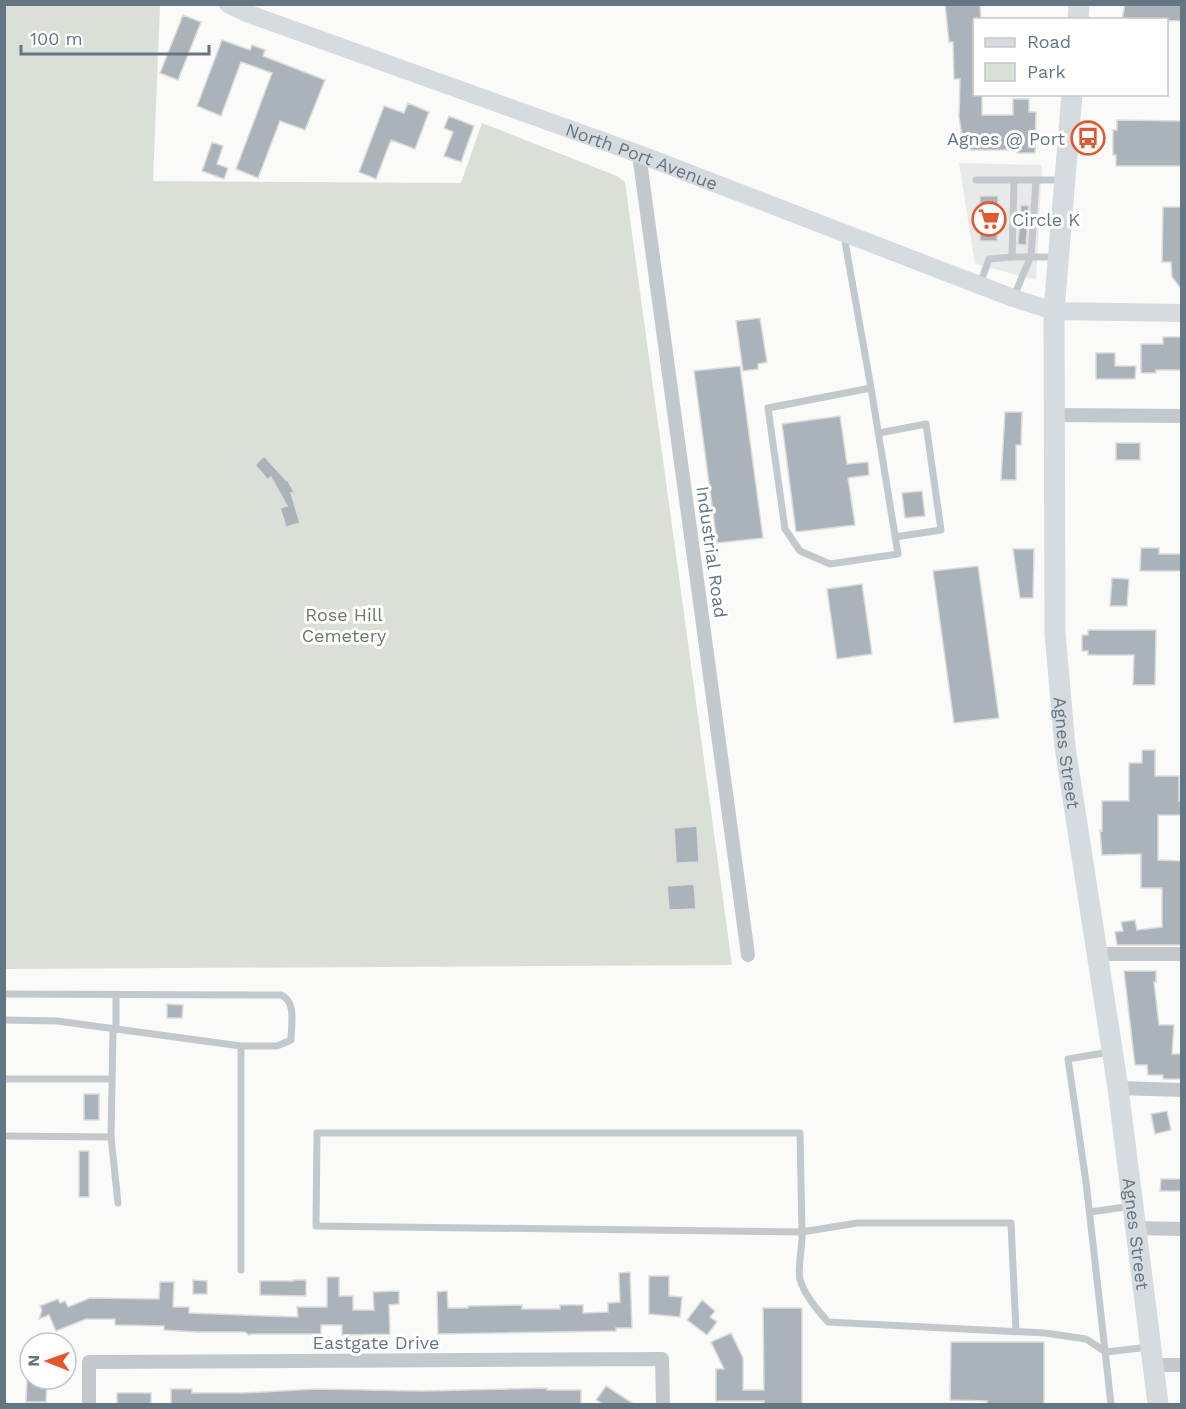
<svg xmlns="http://www.w3.org/2000/svg" width="1186" height="1409" font-family="'Work Sans',sans-serif">
  <rect width="100%" height="100%" fill="#fafaf8"/>
  <path fill="#e8e9e9" d="M959,163L1042,165L1036,280L975,264Z"/>
  <path fill="#dadfd7" d="M4,5H160L153,181L461,183L482,123L617,176L625,182L732,965L5,969Z"/>
  <path fill="#aab3b9" stroke="#dcdcda" stroke-width="1.5" d="M945,4H980L981,20H975V94H982V115H1013V99H1029V112H1036L1035,153H1017V150H964L959,117L960,79H954L953,42H949Z
    M1125,4H1182V21L1122,20Z
    M183,15L201,22L178,80L160,73Z
    M222,40L250,50L252,45L265,50L263,56L325,80L305,130L280,121L258,178L236,169L272,73L241,62L221,116L197,106Z
    M408,103L429,112L415,149L391,140L376,179L359,172L384,106L404,113Z
    M449,116L474,126L461,162L444,156L453,132L444,128Z
    M1117,120L1182,121V166H1116V155H1113V130H1117Z
    M212,142L223,146L217,164L228,168L224,179L202,171Z
    M980,196H998L997,241H980Z
    M1021,205L1029,206L1026,245L1018,244Z
    M1163,207H1182V290L1172,277L1171,262H1162Z
    M760,318L767,362L758,364V369L743,371L736,321Z
    M1163,337H1182V370H1156V373H1141V344H1163Z
    M1096,353H1115V366H1136L1135,379H1096Z
    M740,366L763,538L717,543L694,371Z
    M1005,412H1022L1021,445H1016V480H1001Z
    M840,416L847,464L868,462L869,475L848,478L855,525L796,532L782,424Z
    M1116,443H1140V460H1116Z
    M264,456L286,480L287,479L294,492L291,493L300,523L286,527L280,508L287,506L271,477L268,480L255,465Z
    M922,491L925,516L905,518L902,493Z
    M1141,548H1159V554H1182V571H1140Z
    M1013,549H1034L1033,598H1020Z
    M978,566L999,718L954,723L933,571Z
    M1112,578L1129,579L1127,606H1110Z
    M862,584L872,654L837,659L827,589Z
    M1088,630H1156L1155,685H1133L1134,655H1088V651H1082V635H1088Z
    M1142,750H1155V776H1179V801H1182V815H1158V860L1182,861V945H1117L1115,932L1123,931L1121,922L1135,920L1137,930L1162,927V888H1141V854L1102,855L1100,830L1102,831V801H1129V763H1142Z
    M697,826L699,862L676,863L674,828Z
    M694,884L696,909L669,910L667,886Z
    M1124,971H1156V982H1154L1159,1025H1174L1172,1054H1182V1079H1163V1075H1148L1147,1065H1135Z
    M167,1004L183,1005L182,1018H167Z
    M84,1094H99V1120H84Z
    M1167,1111L1171,1130L1155,1134L1151,1114Z
    M79,1151H89V1197H79Z
    M1161,1179H1182V1191H1160Z
    M630,1272L632,1328H616V1331L438,1334L437,1292L447,1291L448,1308H468V1306L522,1305V1309H560V1305H583V1313L608,1312V1303L620,1302L619,1273Z
    M649,1276H669V1296L682,1297L680,1317L649,1314Z
    M327,1277H339V1296H353V1310H374L373,1292L399,1291V1304L389,1305L390,1334L342,1335V1325H321V1334H251L249,1335L245,1332H197L164,1330V1326L115,1325V1319H86L56,1331L49,1315L39,1319L42,1310L40,1306L58,1299L60,1303L65,1301L68,1307L90,1298L159,1299L160,1282H174L173,1307H189V1313L298,1317L297,1307H327Z
    M193,1280L207,1281V1294H193Z
    M293,1280H306V1296L260,1295V1281H293Z
    M702,1300L715,1311L710,1317L717,1322L707,1335L687,1320Z
    M763,1308H802V1404H764V1401H716V1369H724L711,1342L731,1333L743,1358V1390H764Z
    M951,1342H1044V1404H987V1401L950,1400Z
    M27,1379H47L46,1402H26Z
    M606,1386L634,1404H603L596,1400Z
    M547,1388V1390H581V1404H171V1389H192V1393H244L316,1389L422,1391Z
    M117,1393H151V1404H117Z"/>
  <g fill="none" stroke-linecap="round" stroke-linejoin="round">
    <path stroke="#c3c8cc" stroke-width="7" d="M976,180H1014
      M1033,218L1058,219
      M844,236L871,388L768,408L785,529L800,551L830,564L898,554L871,388
      M1057,257H1012L1014,180H1062
      M980,284L989,259L1012,257
      M1014,296L1031,256L1036,180
      M879,433L926,424L941,530L895,537
      M4,994L281,995C297,1002 291,1025 291,1040L277,1046H241L57,1021L4,1020
      M113,1030L111,1137L118,1203
      M116,1030V995
      M1110,1052L1068,1059L1086,1182L1111,1404
      M4,1079H112
      M4,1136L111,1137
      M1090,1212L1132,1206
      M241,1270V1046
      M1016,1331L1011,1223H857L802,1232L316,1226L317,1133H800L802,1232C803,1244 797,1270 800,1279C804,1295 818,1310 828,1322L1045,1333L1086,1339L1106,1352L1149,1347"/>
    <path stroke="#c3c8cc" stroke-width="14" d="M639,154L748,955
      M1053,415L1182,416
      M1096,954H1182
      M1118,1088L1182,1090
      M1135,1228L1182,1229
      M1153,1365H1182
      M89,1404V1362L662,1359L663,1404"/>
    <path stroke="#d6dbdf" stroke-width="18" id="s1" d="M228,4L249,14L639,154L1013,298L1054,311L1182,313"/>
    <g stroke="#d6dbdf" stroke-width="21">
      <path d="M1078,20L1079,4"/>
      <path id="s2" d="M1072,94L1054,311L1055,633L1065,747L1118,1088L1158,1404"/>
    </g>
  </g>
  <defs>
    <g id="bus-ring" transform="scale(1.725)"><circle r="9.5" fill="#fff" stroke="#e4572e" stroke-width="1.5"/><path d="M-5-6H5V4H4V6H2V4H-2V6H-4V4H-5ZM-3.5-4V0h7V-4ZM-3.5 1.2v1.5H-2V1.2ZM2 1.2v1.5H3.5V1.2Z" fill="#e4572e"/></g>
    <g id="supermarket-ring" transform="scale(1.725)"><circle r="9.5" fill="#fff" stroke="#e4572e" stroke-width="1.5"/><path d="M-6-5.5h2.5l.6 2H6L4.5 2H-2.5L-4.4-4H-6ZM-1.5 3.2a1.3 1.3 0 1 0 .1 0ZM3 3.2a1.3 1.3 0 1 0 .1 0Z" fill="#e4572e"/></g>
  </defs>
  <g fill-rule="evenodd">
    <use href="#bus-ring" x="1088" y="138"/>
    <use href="#supermarket-ring" x="989" y="219"/>
  </g>
  <g text-anchor="middle" dominant-baseline="central" stroke-width="6" stroke-linejoin="round" paint-order="stroke">
    <g font-size="18" fill="#657683" stroke="#fff" text-anchor="end">
      <text x="1065" y="138">Agnes @ Port</text>
      <text x="1012" y="219" text-anchor="start">Circle K</text>
    </g>
    <g font-size="18" fill="#657683" stroke="#fff">
      <text stroke="none"><textPath href="#s1" startOffset="441">North Port Avenue</textPath></text>
      <text transform="translate(712 552) rotate(82)">Industrial Road</text>
      <text stroke="none"><textPath href="#s2" startOffset="660">Agnes Street</textPath></text>
      <text stroke="none"><textPath href="#s2" startOffset="1146">Agnes Street</textPath></text>
      <text x="376" y="1342">Eastgate Drive</text>
    </g>
    <g font-size="18" fill="#687a64" stroke="#fff">
      <text x="344" y="614">Rose Hill<tspan x="344" dy="21">Cemetery</tspan></text>
    </g>
  </g>
  <rect width="1186" height="1409" fill="none" stroke="#657683" stroke-width="12"/>
  <rect x="973" y="18" width="195" height="78" fill="#ffffff" stroke="#c1c8cd" stroke-width="1.5"/>
  <rect x="985" y="38" width="30" height="9" fill="#d6dbdf" stroke="#c1c8cd" stroke-width="1.5"/>
  <text x="1027" y="48" font-size="18" fill="#657683">Road</text>
  <rect x="985" y="63" width="30" height="18" fill="#dadfd7" stroke="#c1c8cd" stroke-width="1.5"/>
  <text x="1027" y="78" font-size="18" fill="#657683">Park</text>
  <g transform="translate(48 1361) rotate(271)"><circle r="28" fill="#ffffff" stroke="#c1c8cd" stroke-width="1.5"/>
  <path d="M0-4.5L10 22L0 15L-10 22Z" fill="#e4572e"/>
  <text y="-9" font-size="16" font-weight="bold" text-anchor="middle" fill="#657683">N</text>
  </g>
  <path d="M21 45v9h188v-9" fill="none" stroke="#657683" stroke-width="3"/>
  <text x="30" y="45" font-size="18" fill="#657683" stroke="#ffffff" stroke-width="4.5" paint-order="stroke">100 m</text>
</svg>
